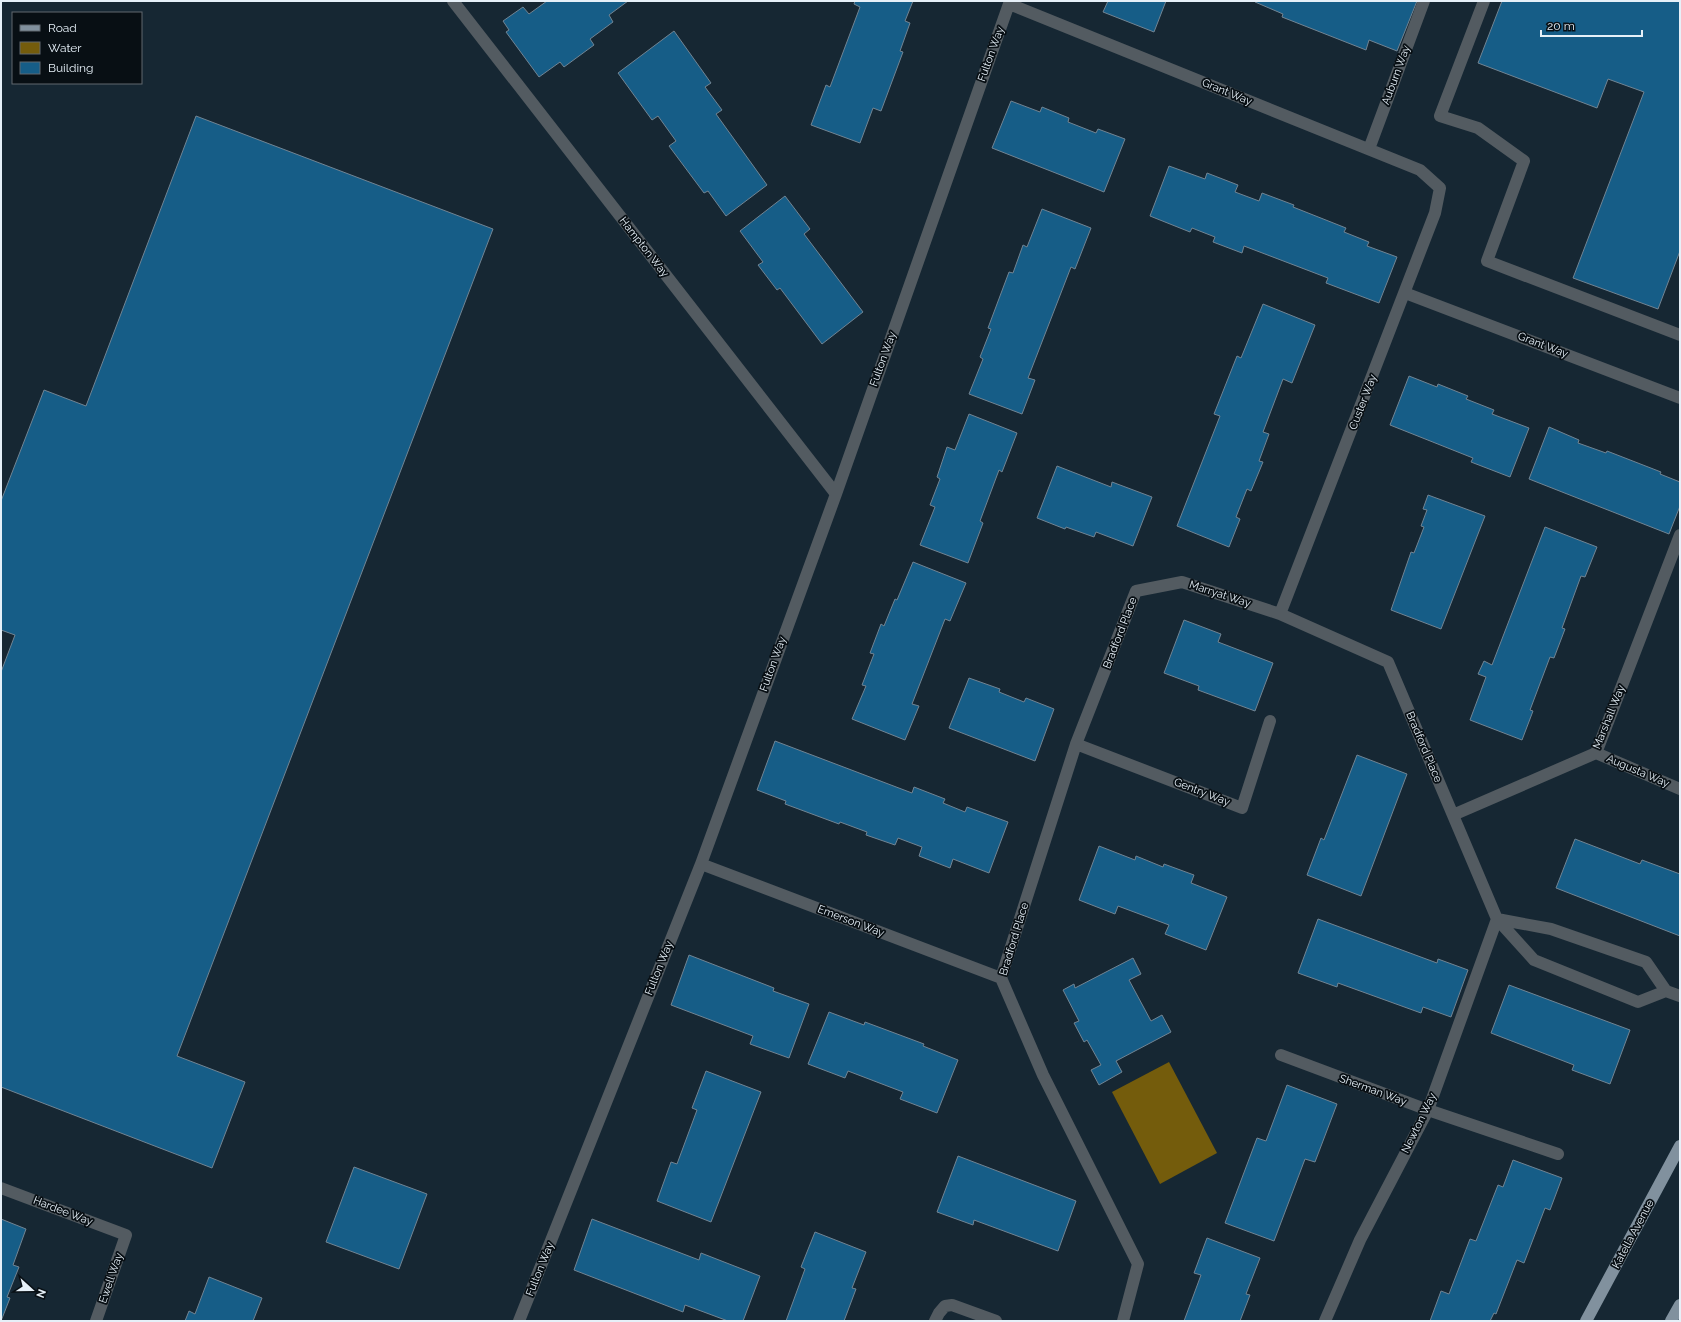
<svg xmlns="http://www.w3.org/2000/svg" width="1681" height="1322" font-family="Raleway,sans-serif">
  <rect width="100%" height="100%" fill="#162733"/>
  <path fill="#745c0c" d="M1169,1062L1217,1153L1160,1184L1112,1092Z"/>
  <path fill="#165d87" stroke="#718493" d="M547,1H628L609,15L613,22L590,39L594,45L564,67L560,62L539,77L506,32L509,30L503,21L523,7L529,14Z
    M855,1H913L905,21L910,23L900,51L903,52L881,111L873,108L860,143L811,125L826,85L830,87L860,7L854,4Z
    M1108,1H1166L1154,32L1103,12Z
    M1256,1H1417L1397,51L1369,40L1366,50L1282,17L1283,14L1255,2Z
    M1502,1H1680V251L1658,309L1573,278L1644,92L1608,79L1597,108L1478,63Z
    M674,31L711,83L705,87L722,110L716,114L767,185L726,216L708,191L704,193L669,146L676,141L658,116L652,120L618,73Z
    M1011,101L1040,112L1042,107L1069,118L1068,122L1096,133L1098,129L1125,139L1104,192L992,148Z
    M196,116L493,229L177,1056L245,1082L212,1168L1,1087V672L15,635L1,630V501L44,390L86,406Z
    M1169,166L1205,179L1207,173L1238,185L1235,192L1259,201L1262,193L1294,205L1293,207L1346,228L1344,232L1369,242L1367,246L1397,257L1379,303L1326,283L1328,278L1244,246L1242,253L1213,242L1215,237L1192,228L1190,232L1150,216Z
    M785,196L810,229L804,234L863,312L822,344L780,288L777,290L758,265L763,262L740,231Z
    M1042,209L1091,228L1075,269L1071,267L1028,378L1035,380L1022,414L969,394L983,359L980,357L991,329L988,328L1009,272L1013,273L1023,245L1027,247Z
    M1263,304L1315,325L1292,383L1283,379L1263,432L1269,434L1259,461L1263,462L1251,491L1247,489L1236,517L1240,519L1229,547L1177,526L1220,416L1214,414L1237,356L1241,358Z
    M1409,376L1437,387L1438,384L1468,396L1466,399L1494,410L1492,414L1529,428L1510,477L1471,462L1473,458L1390,425Z
    M969,414L1017,433L1002,472L999,470L980,521L983,523L968,563L920,545L935,507L930,505L940,479L937,477L947,447L955,450Z
    M1549,427L1579,440L1578,443L1606,453L1607,451L1661,472L1660,474L1680,482V506L1669,534L1529,479Z
    M1057,466L1111,487L1112,482L1152,497L1133,546L1096,532L1094,537L1066,527L1065,529L1037,518Z
    M1428,495L1485,516L1441,629L1391,610L1411,552L1414,553L1424,527L1421,526L1427,510L1423,509Z
    M1545,527L1597,547L1585,577L1581,576L1562,628L1565,629L1554,658L1550,657L1530,710L1533,711L1522,740L1470,720L1486,677L1478,674L1484,661L1492,665Z
    M913,562L966,583L950,621L945,619L912,704L919,706L905,740L852,719L866,686L862,685L874,654L870,653L881,624L884,626L895,599L897,600Z
    M1184,620L1221,634L1218,642L1273,663L1255,711L1198,690L1199,686L1164,673Z
    M969,678L1000,689L999,692L1024,702L1026,698L1054,709L1035,761L949,728Z
    M775,741L912,793L914,787L945,799L943,803L965,812L967,807L1008,822L989,873L953,859L950,868L919,856L922,847L898,838L895,845L866,835L867,832L840,822L839,824L785,804L786,801L757,790Z
    M1357,755L1407,774L1361,896L1307,875L1321,838L1324,840Z
    M1575,839L1640,864L1642,860L1680,874V936L1556,888Z
    M1099,846L1135,860L1136,856L1163,867L1164,864L1194,875L1191,883L1227,897L1206,950L1165,934L1169,925L1118,906L1115,914L1079,900Z
    M1318,919L1437,963L1438,959L1468,970L1451,1017L1423,1007L1421,1013L1338,983L1337,987L1298,973Z
    M689,955L774,988L773,991L809,1004L789,1058L750,1044L753,1036L671,1005Z
    M1133,958L1141,974L1129,980L1151,1021L1162,1015L1171,1032L1116,1061L1122,1072L1099,1085L1091,1070L1101,1065L1087,1040L1084,1042L1074,1023L1079,1021L1063,990L1074,984L1075,988Z
    M1509,985L1630,1030L1610,1084L1572,1070L1574,1065L1491,1033Z
    M829,1012L864,1025L865,1022L924,1044L923,1046L958,1060L937,1113L900,1099L903,1092L848,1071L845,1078L808,1064Z
    M706,1071L761,1092L711,1222L657,1201L671,1162L677,1164L697,1110L692,1108Z
    M1287,1085L1337,1104L1315,1162L1305,1159L1274,1241L1225,1223L1257,1138L1266,1141Z
    M958,1156L1076,1201L1058,1251L974,1220L973,1225L937,1212Z
    M1513,1160L1562,1178L1550,1210L1545,1208L1524,1263L1517,1260L1496,1314L1494,1313L1490,1321H1430L1441,1291L1449,1294L1470,1239L1476,1241L1498,1185L1503,1187Z
    M354,1167L427,1194L399,1269L326,1242Z
    M1,1219L26,1229L13,1265L19,1267L7,1297L10,1298L1,1321Z
    M592,1219L699,1260L701,1253L760,1276L743,1321H728L685,1305L683,1312L574,1270Z
    M815,1232L866,1252L852,1288L856,1289L844,1321H786L805,1269L801,1267Z
    M1207,1238L1260,1258L1246,1294L1250,1295L1240,1321H1184L1201,1275L1194,1273Z
    M209,1277L262,1298L253,1321H185L189,1311L195,1314Z"/>
  <g fill="none" stroke-linecap="round" stroke-linejoin="round">
    <path stroke="#535b61" stroke-width="12" d="M1484,1L1440,116L1478,128L1524,161L1487,261L1680,335"/>
    <path stroke="#535b61" stroke-width="12" d="M453,1L836,494
      M1009,4L1420,170L1440,188L1435,213L1280,614
      M1369,149L1424,1
      M1405,293L1680,398
      M1076,744L1242,808L1270,721
      M1596,753L1680,789
      M1453,815L1596,753L1680,535
      M701,864L1001,978
      M1497,919L1551,929L1646,962L1666,991L1680,996
      M1281,1055L1428,1110L1558,1154
      M1,1188L126,1235L96,1321
      M519,1321L701,864L836,494L1010,1
      M935,1321L939,1313L945,1306L952,1305L996,1321
      M1123,1321L1138,1264L1043,1075L1001,978L1076,744L1136,591L1182,582L1280,614L1388,662L1497,919L1534,960L1638,1002L1666,991
      M1325,1321L1360,1240L1428,1110L1497,919"/>
    <path stroke="#81919e" stroke-width="12" d="M1586,1321L1680,1146
      M1671,1321L1680,1305"/>
  </g>
  <g text-anchor="middle" dominant-baseline="central" stroke-width="3.5" stroke-linejoin="round" paint-order="stroke">
    <g font-size="11" fill="#e6f0f8" stroke="#080f14">
      <text transform="translate(991 54) rotate(-70)">Fulton Way</text>
      <text transform="translate(1396 75) rotate(-70)">Auburn Way</text>
      <text transform="translate(1227 92) rotate(22)">Grant Way</text>
      <text transform="translate(644 247) rotate(52)">Hampton Way</text>
      <text transform="translate(1543 345) rotate(21)">Grant Way</text>
      <text transform="translate(883 359) rotate(-70)">Fulton Way</text>
      <text transform="translate(1363 402) rotate(-69)">Custer Way</text>
      <text transform="translate(1220 594) rotate(18)">Marryat Way</text>
      <text transform="translate(1120 633) rotate(-69)">Bradford Place</text>
      <text transform="translate(773 664) rotate(-70)">Fulton Way</text>
      <text transform="translate(1609 717) rotate(-68)">Marshall Way</text>
      <text transform="translate(1424 747) rotate(67)">Bradford Place</text>
      <text transform="translate(1638 771) rotate(23)">Augusta Way</text>
      <text transform="translate(1202 792) rotate(21)">Gentry Way</text>
      <text transform="translate(851 921) rotate(21)">Emerson Way</text>
      <text transform="translate(1014 939) rotate(-73)">Bradford Place</text>
      <text transform="translate(659 968) rotate(-68)">Fulton Way</text>
      <text transform="translate(1373 1090) rotate(20)">Sherman Way</text>
      <text transform="translate(1419 1123) rotate(-64)">Newton Way</text>
      <text transform="translate(63 1211) rotate(21)">Hardee Way</text>
      <text transform="translate(1633 1234) rotate(-62)">Katella Avenue</text>
      <text transform="translate(540 1269) rotate(-68)">Fulton Way</text>
      <text transform="translate(111 1278) rotate(-71)">Ewell Way</text>
    </g>
  </g>
  <rect width="1681" height="1322" fill="none" stroke="#e6f0f8" stroke-width="4"/>
  <rect x="12" y="12" width="130" height="72" fill="#080f14" stroke="#61696f"/>
  <rect x="20" y="25" width="20" height="6" fill="#81919e" stroke="#61696f"/>
  <text x="48" y="32" font-size="12" fill="#e6f0f8">Road</text>
  <rect x="20" y="42" width="20" height="12" fill="#745c0c" stroke="#61696f"/>
  <text x="48" y="52" font-size="12" fill="#e6f0f8">Water</text>
  <rect x="20" y="62" width="20" height="12" fill="#165d87" stroke="#61696f"/>
  <text x="48" y="72" font-size="12" fill="#e6f0f8">Building</text>
  <g transform="translate(32 1290) rotate(111)" stroke="#080f14" stroke-width="3" paint-order="stroke">
  <path d="M0-3L7 15L0 10L-7 15Z" fill="#e6f0f8"/>
  <text y="-6" font-size="11" font-weight="bold" text-anchor="middle" fill="#e6f0f8">N</text>
  </g>
  <path d="M1541 30v6h101v-6" fill="none" stroke="#e6f0f8" stroke-width="2"/>
  <text x="1547" y="30" font-size="12" fill="#e6f0f8" stroke="#080f14" stroke-width="3" paint-order="stroke">20 m</text>
</svg>
